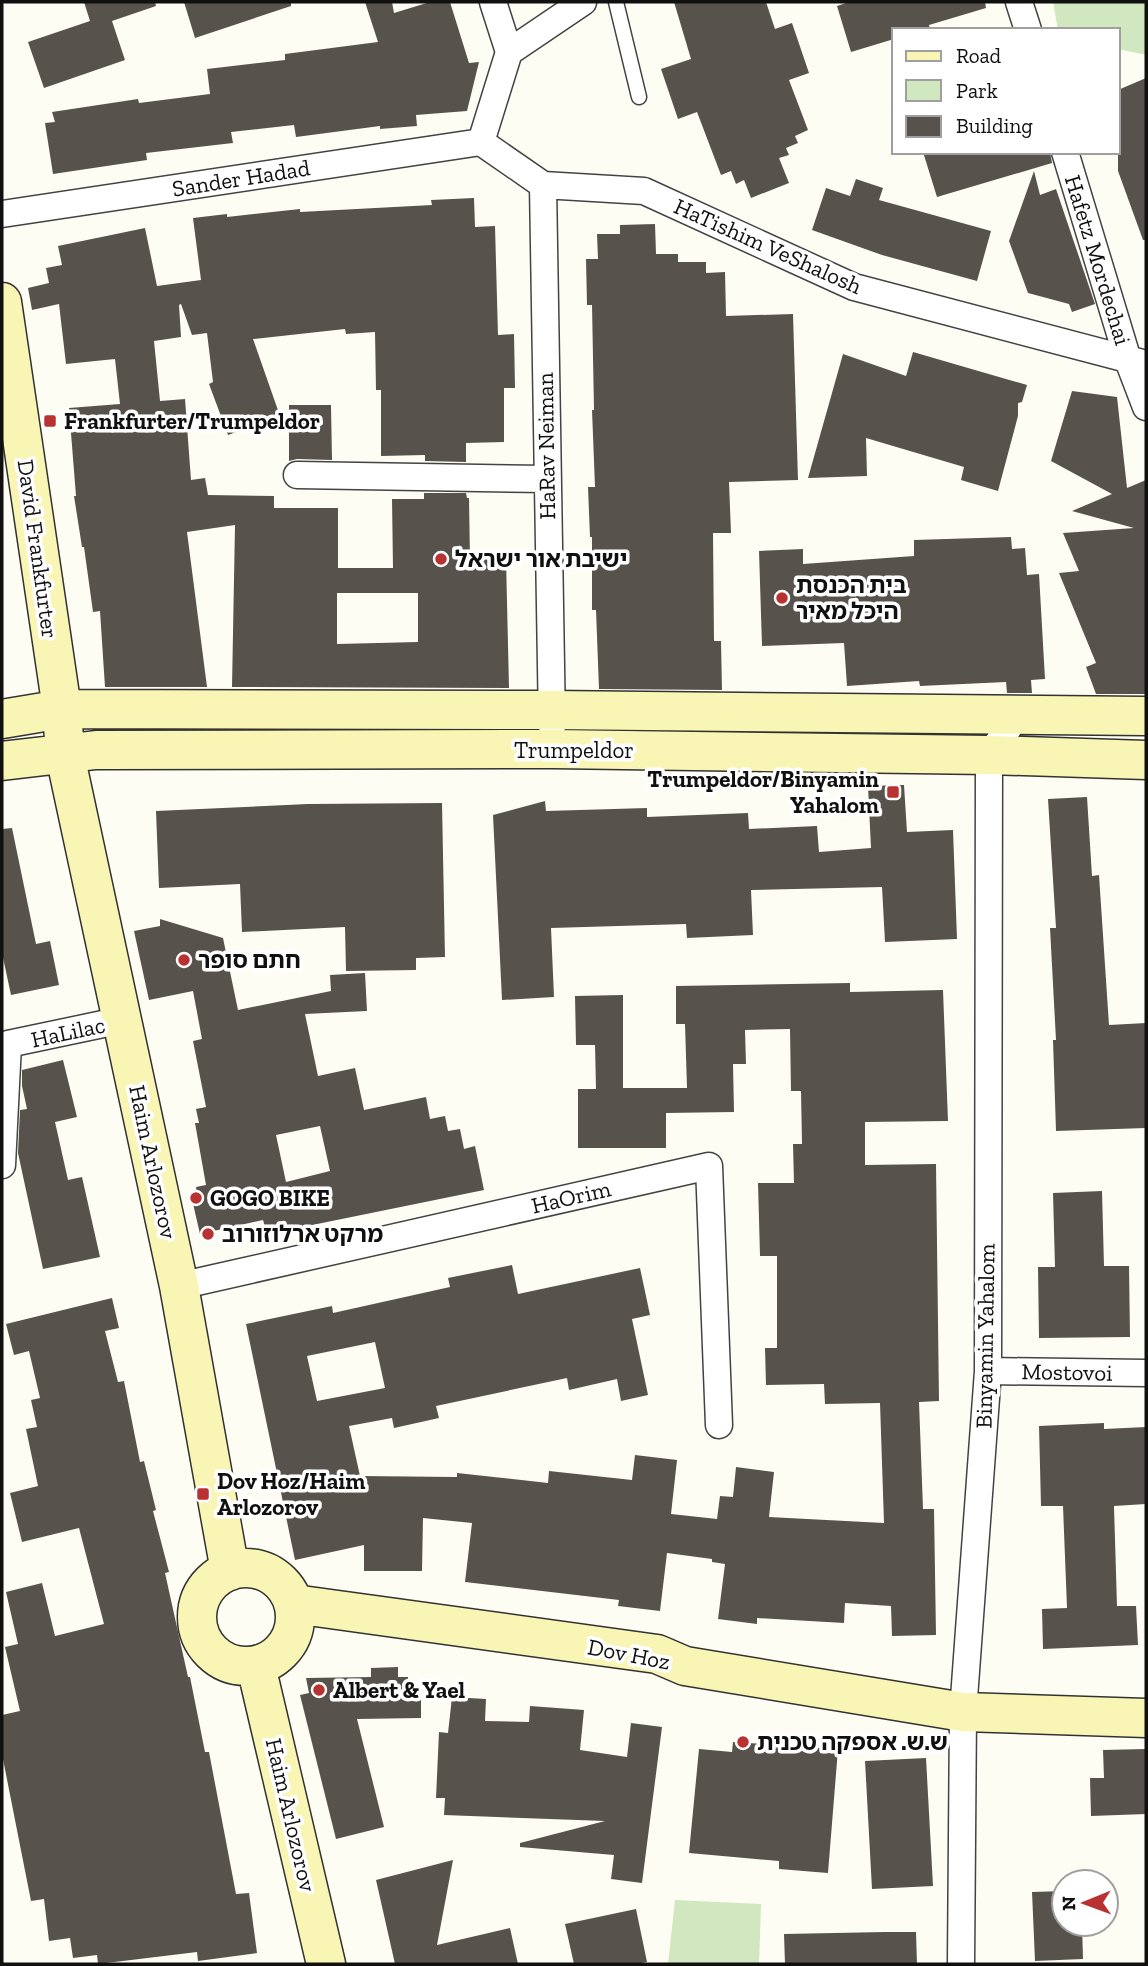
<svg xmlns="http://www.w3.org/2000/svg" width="1148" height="1966" font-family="'Zilla Slab','Noto Sans Hebrew',serif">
  <rect width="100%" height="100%" fill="#fefdf4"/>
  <path fill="#d1e7bf" d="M1053,2H1146V55L1118,49V30H1058Z
    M675,1900L761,1904L759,1964H668Z"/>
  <path fill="#58524d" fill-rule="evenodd" d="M84,2H155L156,6L112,21L125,60L44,88L28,42L90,21Z
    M184,2H291V6L195,38Z
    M365,2H392L394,13L430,2H450L469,63L479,62L467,111L416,115L417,126L380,129V126L296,137L294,125L231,132L233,143L146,153L147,160L53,174L45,123L55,122L52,112L138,99L139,103L210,94L207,69L285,60V54L378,42Z
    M674,2H766L775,29L792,23L809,73L789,80L808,130L795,136L798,143L786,148L789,155L779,158L789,183L751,198L744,180L736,184L731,171L721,175L697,112L678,119L661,69L691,59Z
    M849,2H985L986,8L929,25L930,30H894V39L851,52L837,6Z
    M1146,78V240H1143L1118,171V90Z
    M923,152H1050L1052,163L937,197Z
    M1034,171L1040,195L1056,189L1095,304L1072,312L1069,304L1028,293L1009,241Z
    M856,179L883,188L879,200L991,231L977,281L882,255L812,230L826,188L850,196Z
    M474,198L475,227L495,226L498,335L514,334L515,388H504V442L466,443V462L425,461V455L381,456V390H376L375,332L346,334L345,329L253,339L280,416L228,435L209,384L213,382L207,333L192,335L181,304L179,305L181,337L154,341L160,401L185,399L191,480L205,478L208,495L274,496V508H338V568H393L392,499H424V493H466L467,498H469L470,559H506L509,688L232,687L235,525L187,532L207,687H105L100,611L93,612L84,547H82L74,496H76L69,408L120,404L115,359L66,364L59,304L32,310L28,288L49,283L46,268L62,265L58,246L145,228L157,286L201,280L193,218L227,214V217L300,209V212L432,205L431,200ZM337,593H418V642L337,644Z
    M655,224L656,254H678V262H706V273L725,272L726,316L793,314L798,480L729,482L731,533H713L714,641H721L722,690L599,689L596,610H592V537H590L588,487H595L592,410H594L592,305H587L586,259H598L597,234H620V225Z
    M913,352L1027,385L1022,402L1018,403V416L998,491L961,480L964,467L866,438L867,476L808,478L843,354L906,376Z
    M1072,391L1117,397L1127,488L1146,480V694H1096L1086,667L1096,663L1059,573L1079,571L1063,533L1134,528L1072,511L1112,494L1051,461Z
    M289,405H331L332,460L297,459L289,461Z
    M1011,537L1012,549L1025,548L1027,575L1039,574L1045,679L1031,680L1032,693H1007L1006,682L920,686L919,681L847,686L844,643L762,646L759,551L803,549V564L914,556V540Z
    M904,785L907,832L953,830L957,939L885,942L882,887L751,890L753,935L687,938L686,924L551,928L554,997L502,1000L493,815L545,801L546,811L647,808V817L748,813L749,829L817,826L819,852L871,848L868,786Z
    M1087,797L1092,876L1099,875L1109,1025L1146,1023V1128L1056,1131L1053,1040H1056L1050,928H1056L1048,799Z
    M442,803L445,957L416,958V970L346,971L345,927L242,932L240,884L159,888L156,811L308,804Z
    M12,828L36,944L50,941L59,985L11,995L2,953V829Z
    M160,919L223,938L238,1010L331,991L330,975L365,973L367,1011L305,1014L318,1076L355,1068L364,1110L426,1097L430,1119L445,1116L448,1131L460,1129L464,1149L475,1146L484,1190L273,1233L272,1225L265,1227L263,1220L200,1234L191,1195L197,1193L196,1187L206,1185L195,1123H199L196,1109L206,1107L193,1041L202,1039L193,991L149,1000L134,931L160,926ZM320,1126L330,1171L286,1182L276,1135Z
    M850,983V992L943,990L948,1121L865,1122V1165L936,1164L939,1401L919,1402L923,1509H934L936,1635L892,1636L891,1606L845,1603L844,1623L757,1618V1624L718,1619L725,1564L712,1562V1559L667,1553L660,1611L618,1606L619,1600L465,1582L472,1523L423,1518L422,1571H364V1545L295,1560L246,1324L332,1306L333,1313L450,1287L448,1278L512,1265L518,1294L640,1268L650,1315L632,1319L648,1395L621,1401L617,1379L569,1390L567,1378L436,1406L439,1418L394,1428L392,1418L349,1426L360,1476L457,1477V1473L548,1483L549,1471L632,1480L635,1455L677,1460L671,1514L717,1519L720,1496L733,1497L736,1467L774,1472L769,1517L884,1523L880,1403L825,1404L824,1384L766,1385L765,1348H777V1256H760L758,1183H794L793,1144H802L801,1091H791L790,1029L745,1030L746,1064H733L734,1112L666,1113V1148H578V1089H596L595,1045H576L575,996L623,995V1088H687L685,1024H676V986ZM375,1342L385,1388L317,1401L307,1356Z
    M63,1060L77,1117L55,1122L68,1180L82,1177L100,1257L43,1269L18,1153L20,1110L27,1109L22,1086V1070Z
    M1102,1191L1104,1266H1129L1130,1337L1039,1338L1038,1267H1055L1053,1193Z
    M112,1298L119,1328L105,1331L118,1382L124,1381L140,1462L144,1461L156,1510L153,1511L169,1572L165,1573L188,1677H190L205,1752H209L236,1894L249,1893L257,1953L198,1961L197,1952L98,1964L97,1955L73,1958L70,1938L49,1941L44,1899L31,1901L2,1754V1715L20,1711L5,1647L18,1644L6,1592L42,1583L55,1636L104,1624L79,1528L22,1542L10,1493L38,1486L26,1429L37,1427L31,1400L40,1398L29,1351L14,1355L6,1324Z
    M1104,1423V1429L1146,1427V1504L1114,1506L1117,1606H1136L1138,1645L1043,1649L1042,1609L1067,1608L1063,1506H1041L1039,1426Z
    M398,1667V1677H408L409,1696H421V1718L357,1719L384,1827L336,1839L300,1695L309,1693L306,1678L371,1677V1668Z
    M452,1697L486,1699L485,1721L529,1722L530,1706L584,1710L580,1750L627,1757L631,1723L662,1727L642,1883L611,1879L614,1855L520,1847V1843L605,1821L444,1815L445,1798H436L439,1732L448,1733Z
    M733,1742L838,1749L828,1873L779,1869V1861L689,1853L699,1749L732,1752Z
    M1146,1749V1814L1091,1816L1090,1778H1104L1103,1750Z
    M926,1758L933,1886L872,1889L865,1761Z
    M453,1860L437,1945L510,1928L518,1964H395L376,1880Z
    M1064,1891V1924H1082L1083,1959L1035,1961L1032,1892Z
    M636,1909L647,1962L635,1964H574L565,1924Z
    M885,1932H916L917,1964H785L784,1934Z"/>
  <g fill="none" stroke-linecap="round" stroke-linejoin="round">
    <g stroke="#434343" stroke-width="17">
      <path id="lane" d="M616,2L639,97"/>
    </g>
    <g stroke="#434343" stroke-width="29">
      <path id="street" d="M493,2L509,52
        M1019,2L1028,30
        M481,142L543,185L644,191L854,287L1146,364
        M481,142L509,52L583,2
        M1065,152L1128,360L1146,407
        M543,185L552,726
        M2,214L481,142
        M297,475L546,479
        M2,1165L8,1044L122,1020
        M179,1286L709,1166L719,1425
        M988,1371L1146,1373
        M961,1964L963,1712L988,1371L989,755L1017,716"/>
    </g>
    <g stroke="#323232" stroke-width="41">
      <path id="secondary" d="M2,302L62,709L65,755L179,1286L230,1571
        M2,719L62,709L551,710L1146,716
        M2,761L96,750L553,749L989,755L1146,760
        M197 1617a49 49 0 1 1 98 0a49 49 0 1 1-98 0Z
        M294,1604L657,1654L685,1666L963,1712L1146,1718
        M256,1666L326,1964"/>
    </g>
    <use href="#lane" stroke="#fff" stroke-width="14"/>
    <use href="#street" stroke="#fff" stroke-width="26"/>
    <use href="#secondary" stroke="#f9f5b4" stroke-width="38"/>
  </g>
  <g fill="#b73231" stroke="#fff" stroke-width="2.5">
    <rect x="43" y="414" width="14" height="14" rx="3.5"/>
    <circle cx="441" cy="559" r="7"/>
    <circle cx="782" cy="598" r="7"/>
    <rect x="886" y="785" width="14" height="14" rx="3.5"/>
    <circle cx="184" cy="960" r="7"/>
    <circle cx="196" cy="1198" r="7"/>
    <circle cx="208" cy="1234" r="7"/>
    <rect x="196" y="1487" width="14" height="14" rx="3.5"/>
    <circle cx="319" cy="1690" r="7"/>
    <circle cx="743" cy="1742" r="7"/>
  </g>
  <g text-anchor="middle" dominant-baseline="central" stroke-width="7" stroke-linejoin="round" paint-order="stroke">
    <g font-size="23" fill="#101010" stroke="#fff">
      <text transform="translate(241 178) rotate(-9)">Sander Hadad</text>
      <text transform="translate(768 246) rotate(24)">HaTishim VeShalosh</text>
      <text transform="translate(1098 260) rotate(73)">Hafetz Mordechai</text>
      <text transform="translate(546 446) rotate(-91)">HaRav Neiman</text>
      <text transform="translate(38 549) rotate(82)">David Frankfurter</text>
      <text x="574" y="750">Trumpeldor</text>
      <text transform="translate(68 1032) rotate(-12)">HaLilac</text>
      <text transform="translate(153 1162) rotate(78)">Haim Arlozorov</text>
      <text transform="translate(571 1197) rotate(-13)">HaOrim</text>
      <text transform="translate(985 1336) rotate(-89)">Binyamin Yahalom</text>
      <text transform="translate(1067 1372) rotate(1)">Mostovoi</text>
      <text transform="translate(629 1654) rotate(11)">Dov Hoz</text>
      <text transform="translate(291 1815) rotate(77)">Haim Arlozorov</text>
    </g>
    <g font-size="23" font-weight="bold" fill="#101010" stroke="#fff" text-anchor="start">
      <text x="64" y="421">Frankfurter/Trumpeldor</text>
      <text x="455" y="559">ישיבת אור ישראל</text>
      <text x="796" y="585">בית הכנסת<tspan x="796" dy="26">היכל מאיר</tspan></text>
      <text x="879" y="779" text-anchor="end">Trumpeldor/Binyamin<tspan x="879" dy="26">Yahalom</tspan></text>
      <text x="198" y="960">חתם סופר</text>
      <text x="210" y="1198">GOGO BIKE</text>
      <text x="222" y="1234">מרקט ארלוזורוב</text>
      <text x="217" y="1481">Dov Hoz/Haim<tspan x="217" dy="26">Arlozorov</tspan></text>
      <text x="333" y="1690">Albert &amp; Yael</text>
      <text x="757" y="1742">ש.ש. אספקה טכנית</text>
    </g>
  </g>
  <rect width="1148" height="1966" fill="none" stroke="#101010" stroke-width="7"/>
  <rect x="892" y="28" width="228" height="126" fill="#ffffff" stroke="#9f9f9f" stroke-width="2"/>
  <rect x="906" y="51" width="35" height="10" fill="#f9f5b4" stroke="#9f9f9f" stroke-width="2"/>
  <text x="956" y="63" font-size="21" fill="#101010">Road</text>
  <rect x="906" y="80" width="35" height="21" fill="#d1e7bf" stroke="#9f9f9f" stroke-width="2"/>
  <text x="956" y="98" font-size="21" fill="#101010">Park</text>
  <rect x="906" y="116" width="35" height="21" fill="#58524d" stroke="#9f9f9f" stroke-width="2"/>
  <text x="956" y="133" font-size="21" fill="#101010">Building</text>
  <g transform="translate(1085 1903) rotate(269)"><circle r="33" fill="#ffffff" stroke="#9f9f9f" stroke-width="2"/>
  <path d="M0-5L12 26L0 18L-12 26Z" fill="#b73231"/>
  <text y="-10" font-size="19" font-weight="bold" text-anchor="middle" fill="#101010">N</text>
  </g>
</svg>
